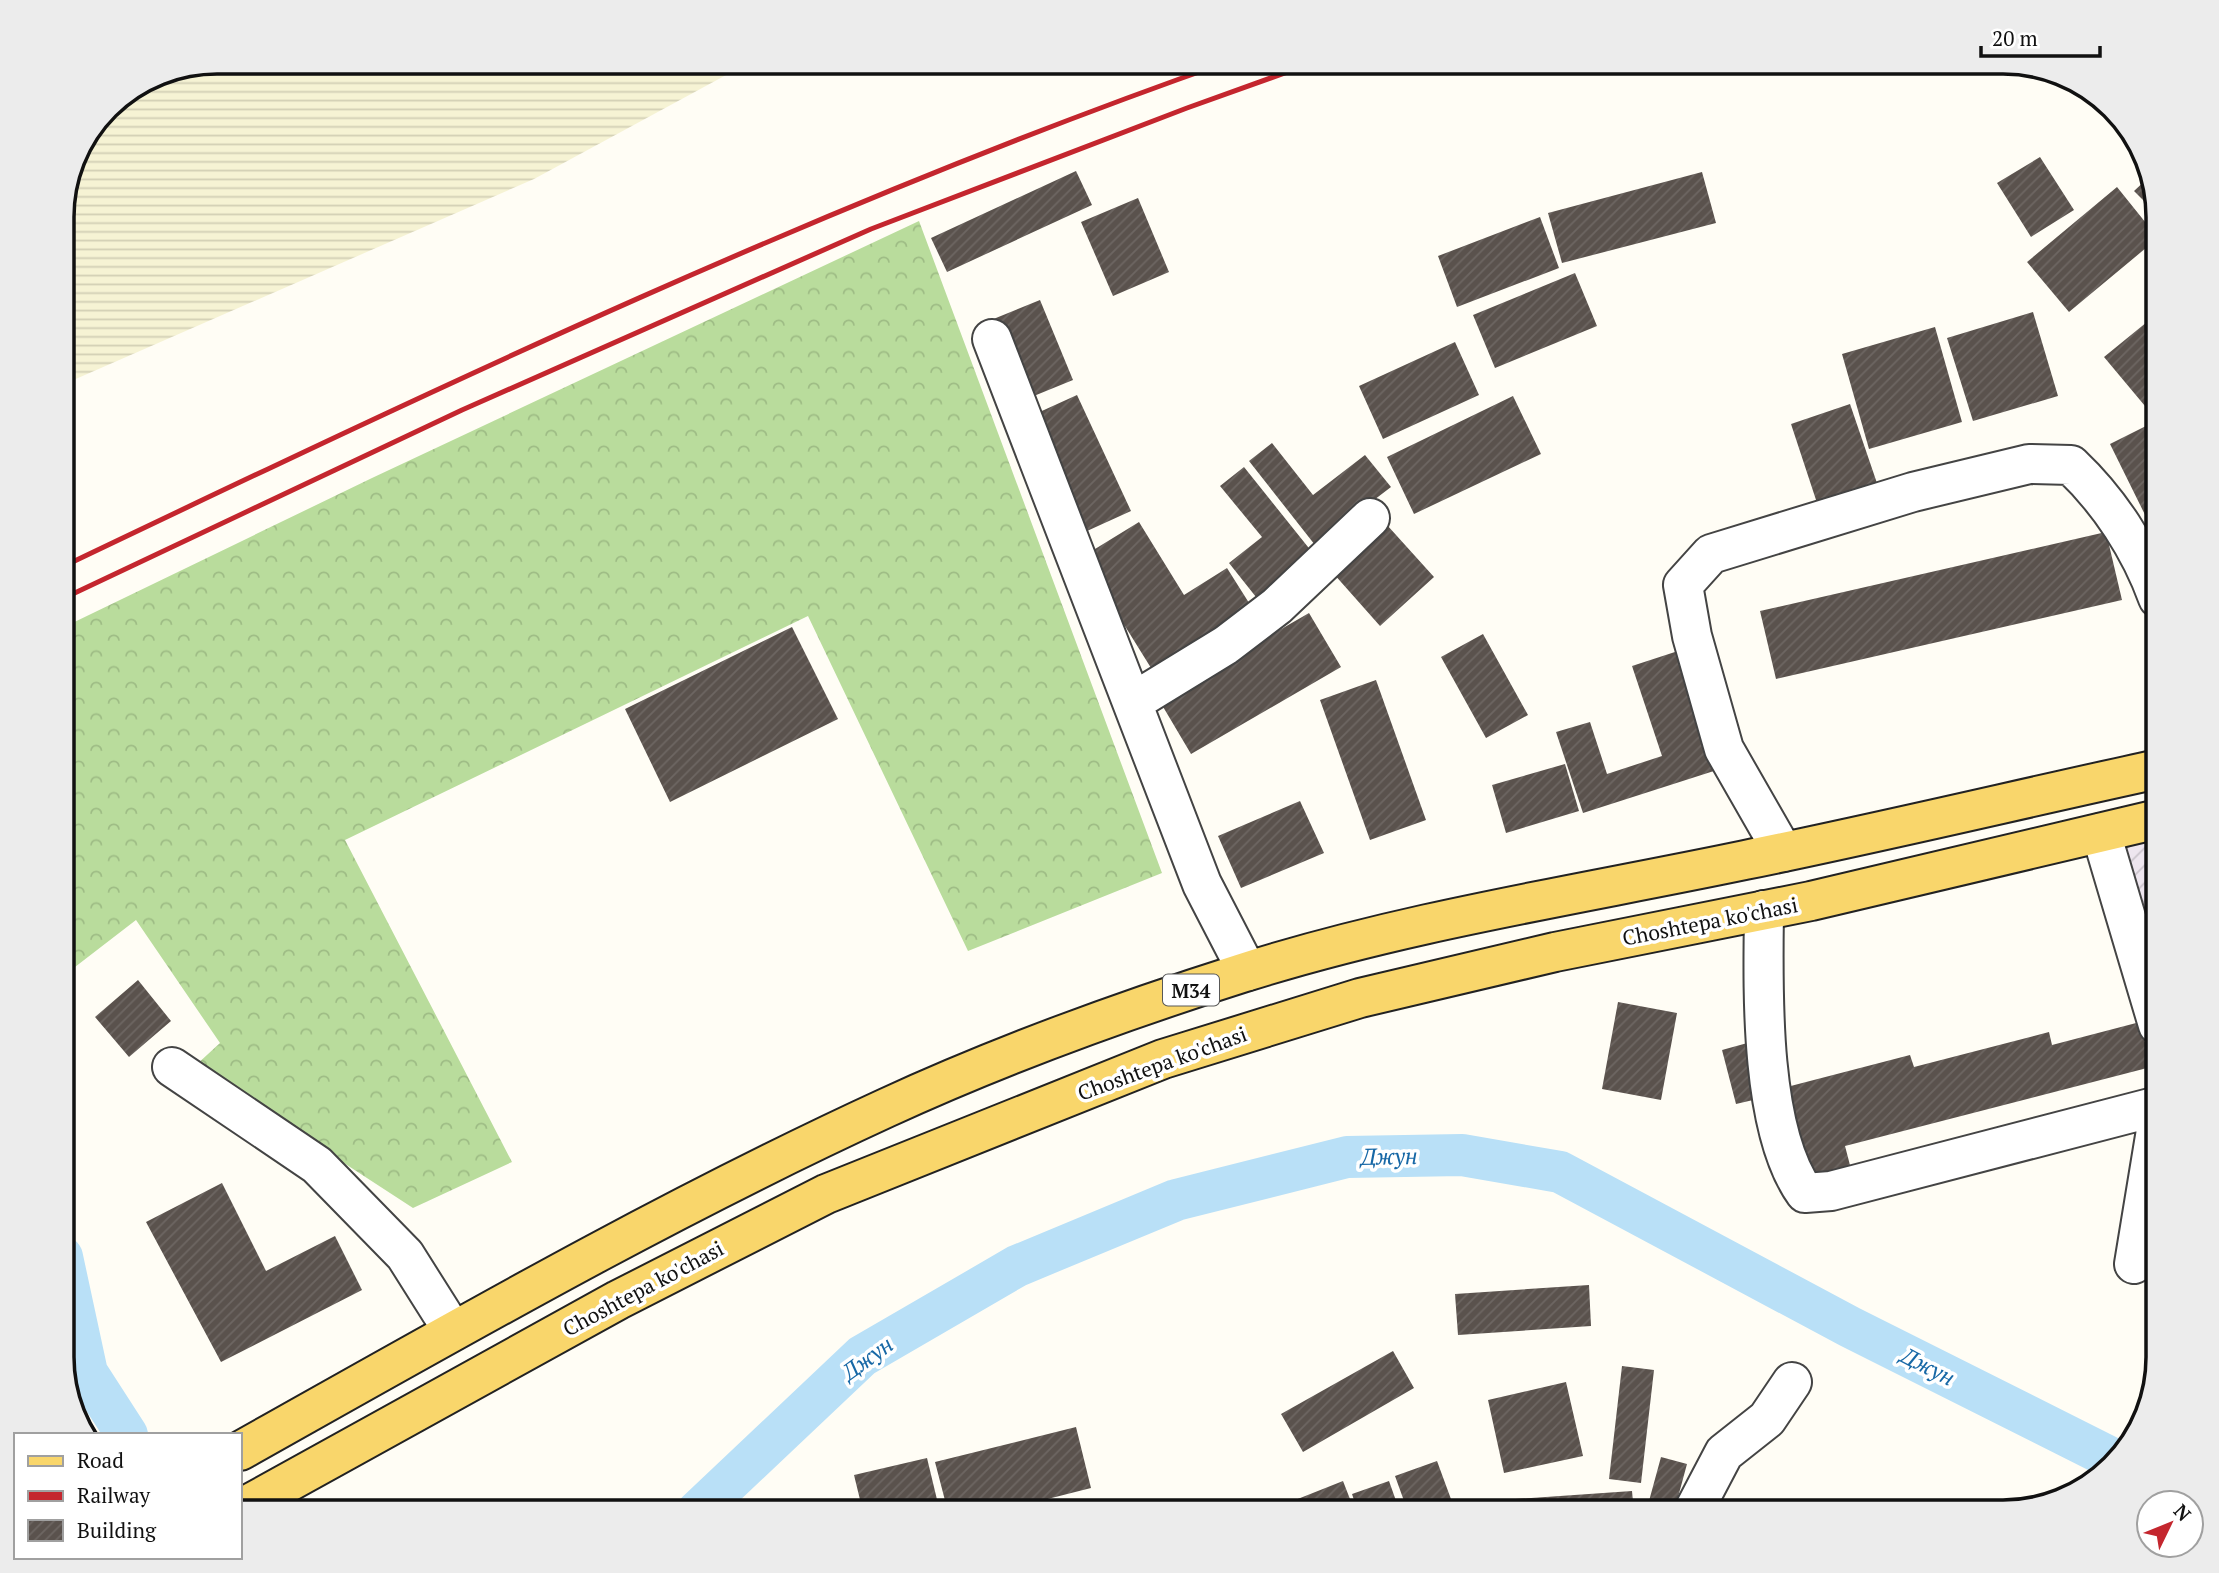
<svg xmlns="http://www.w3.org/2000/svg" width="2219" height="1573" font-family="'PT Serif',serif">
  <defs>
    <pattern id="industrial-furrows" width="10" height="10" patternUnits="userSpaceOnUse" patternTransform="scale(1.75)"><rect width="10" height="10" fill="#eee6ef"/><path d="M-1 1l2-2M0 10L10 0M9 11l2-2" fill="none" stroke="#cbc4cc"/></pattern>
    <pattern id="farmland-rules" width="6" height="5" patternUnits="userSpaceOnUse" patternTransform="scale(1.75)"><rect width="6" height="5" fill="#f6f3d4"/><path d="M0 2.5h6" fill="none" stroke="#d2cfb5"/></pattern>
    <pattern id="forest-crowns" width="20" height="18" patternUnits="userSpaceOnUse" patternTransform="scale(1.75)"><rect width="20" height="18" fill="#b9dc9c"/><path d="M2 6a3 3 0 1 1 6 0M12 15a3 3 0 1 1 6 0" fill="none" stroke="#9ebc85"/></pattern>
    <pattern id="building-hatch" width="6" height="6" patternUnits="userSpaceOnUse" patternTransform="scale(1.75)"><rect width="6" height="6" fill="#5a524d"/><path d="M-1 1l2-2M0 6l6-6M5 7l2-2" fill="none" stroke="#6d6662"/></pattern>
  </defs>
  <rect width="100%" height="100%" fill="#fffdf5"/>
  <path fill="url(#industrial-furrows)" d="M2158,831V957L2116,839Z"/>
  <path fill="url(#farmland-rules)" d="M216,61H752L534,179L62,385V206L77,147L114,100L157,73Z"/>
  <path fill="url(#forest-crowns)" d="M919,221L1162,873L968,951L808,616L345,840L512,1162L413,1208L195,1066L220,1043L136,920L62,977V628L372,478Z"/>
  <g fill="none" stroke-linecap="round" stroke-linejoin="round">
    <path stroke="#b9e0f7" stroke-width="42" d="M62,1257L87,1373L127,1435
      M697,1512L862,1356L1017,1266L1176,1200L1347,1157L1462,1155L1560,1172L1850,1327L2115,1460"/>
  </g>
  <path fill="url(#building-hatch)" d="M2040,157L2074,210L2031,237L1997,183Z
    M1076,171L1092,205L947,272L931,238Z
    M1702,172L1716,223L1562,263L1548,213Z
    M2149,177L2153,195L2157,214L2134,191Z
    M2117,187L2158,238L2069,312L2027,262Z
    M1138,198L1169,272L1113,296L1081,222Z
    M1540,217L1559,268L1457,307L1438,256Z
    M1575,273L1597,326L1495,368L1473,315Z
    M1040,300L1073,380L1024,400L991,320Z
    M2033,312L2058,396L1973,421L1947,338Z
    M2158,313V405L2150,412L2104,357Z
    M1935,327L1962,422L1869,449L1842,354Z
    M1455,342L1479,395L1383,439L1359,386Z
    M1077,395L1131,511L1087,531L1033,415Z
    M1513,396L1541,454L1414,514L1387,457Z
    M1850,404L1879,489L1819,509L1791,424Z
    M2158,420V526L2152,529L2110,444Z
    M1272,443L1313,495L1365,455L1391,487L1315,545L1249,461Z
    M1244,467L1312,552L1256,597L1229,563L1262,537L1220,486Z
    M1139,522L1184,595L1227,568L1256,614L1156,676L1082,557Z
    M1387,525L1434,577L1380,626L1333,573Z
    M2106,532L2122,600L1776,679L1760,611Z
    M1309,613L1341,667L1191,754L1159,700Z
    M792,627L838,719L670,802L625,709Z
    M1483,634L1528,715L1486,738L1441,657Z
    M1678,651L1717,770L1583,813L1556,732L1590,722L1607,774L1662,756L1632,666Z
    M1376,680L1426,820L1370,840L1320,700Z
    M1565,764L1579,811L1506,833L1492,785Z
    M1300,801L1324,853L1241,888L1218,836Z
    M138,980L171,1021L129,1057L95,1017Z
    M1618,1002L1677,1013L1661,1100L1602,1089Z
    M2140,1022L2151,1067L1845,1146L1851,1169L1807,1180L1783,1088L1910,1055L1914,1067L2049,1032L2052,1045Z
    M1751,1042L1766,1097L1736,1104L1722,1050Z
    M222,1183L266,1271L335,1236L362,1290L221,1362L146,1222Z
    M1589,1285L1591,1326L1458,1335L1455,1294Z
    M1393,1351L1414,1388L1303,1452L1281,1414Z
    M1622,1366L1654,1370L1641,1483L1609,1479Z
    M1566,1382L1583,1456L1504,1473L1488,1400Z
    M1076,1427L1091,1488L996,1512H948L935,1462Z
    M1661,1457L1687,1464L1674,1512H1646Z
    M927,1458L940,1512H863L854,1475Z
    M1437,1461L1455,1510L1408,1512L1395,1476Z
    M1343,1481L1355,1512H1265Z
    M1389,1481L1400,1512H1358L1352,1494Z
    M1632,1491L1634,1512H1501V1500Z"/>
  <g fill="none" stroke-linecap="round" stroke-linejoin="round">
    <g stroke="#444" stroke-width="42">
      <path id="minor" d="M992,339L1202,884L1247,971
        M1133,702L1226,645L1277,606L1370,518
        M2101,833L2158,1025
        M1783,852L1724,749L1692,636L1683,585L1711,554L1913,492L2029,464L2071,465C2109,501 2140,548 2158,598
        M1764,910C1763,987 1759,1129 1805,1193L1831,1191L2158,1106
        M172,1067L317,1165L405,1255L453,1331
        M2134,1264L2158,1118
        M1693,1512L1724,1453L1767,1419L1792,1382"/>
    </g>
    <g stroke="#222" stroke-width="42">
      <path id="major" d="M240,1451C452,1332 664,1210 886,1108C1001,1055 1122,1011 1242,973C1406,921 1577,895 1745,860C1883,832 2020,799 2158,769
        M240,1509L618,1300L826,1194L1163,1059L1360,998L1555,952L1811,901L2158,819"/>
    </g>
    <use href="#minor" stroke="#fff" stroke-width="38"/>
    <use href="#major" stroke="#f9d66b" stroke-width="38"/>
    <path stroke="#c4262e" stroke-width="5" d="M62,567C447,383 827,202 1230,61
      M62,599L462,410L871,229L1187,108L1318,61"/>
  </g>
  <g text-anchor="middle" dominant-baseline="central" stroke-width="7" stroke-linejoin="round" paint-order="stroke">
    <rect fill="#fff" stroke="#585858" stroke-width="2" x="1163" y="974.5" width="56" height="31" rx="5"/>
    <g font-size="19" font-weight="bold" fill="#111">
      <text x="1191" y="990">M34</text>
    </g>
    <g font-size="21" fill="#111" stroke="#fff">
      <text transform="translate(1710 921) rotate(-11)">Choshtepa ko'chasi</text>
      <text transform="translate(1162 1063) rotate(-20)">Choshtepa ko'chasi</text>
      <text transform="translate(643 1288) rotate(-28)">Choshtepa ko'chasi</text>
    </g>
    <g font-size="23" font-style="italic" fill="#1768a6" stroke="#fff">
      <text transform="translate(1389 1156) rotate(-1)">Джун</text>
      <text transform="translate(867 1358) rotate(-36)">Джун</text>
      <text transform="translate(1928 1366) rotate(27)">Джун</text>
    </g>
  </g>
  <path d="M0 0H2219V1573H0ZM217 74H2003A143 143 0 0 1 2146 217V1357A143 143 0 0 1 2003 1500H217A143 143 0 0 1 74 1357V217A143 143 0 0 1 217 74Z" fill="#ececec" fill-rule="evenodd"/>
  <path fill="none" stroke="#111" stroke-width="3.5" d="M217 74H2003A143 143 0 0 1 2146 217V1357A143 143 0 0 1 2003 1500H217A143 143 0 0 1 74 1357V217A143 143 0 0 1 217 74Z"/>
  <rect x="14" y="1433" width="228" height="126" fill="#ffffff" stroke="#a0a0a0" stroke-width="2"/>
  <rect x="28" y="1456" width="35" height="10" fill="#f9d66b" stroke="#a0a0a0" stroke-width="2"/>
  <text x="77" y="1468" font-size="21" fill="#111111">Road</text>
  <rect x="28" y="1491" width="35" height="10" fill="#c4262e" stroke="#a0a0a0" stroke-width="2"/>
  <text x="77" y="1503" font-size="21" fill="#111111">Railway</text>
  <rect x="28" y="1520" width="35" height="21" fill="url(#building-hatch)" stroke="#a0a0a0" stroke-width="2"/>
  <text x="77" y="1538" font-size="21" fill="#111111">Building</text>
  <g transform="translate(2170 1524) rotate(47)"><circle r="33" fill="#ffffff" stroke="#a0a0a0" stroke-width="2"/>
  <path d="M0-5L12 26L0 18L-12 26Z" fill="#c4262e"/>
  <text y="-10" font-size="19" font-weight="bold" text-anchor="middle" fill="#111111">N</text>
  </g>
  <path d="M1981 46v10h119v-10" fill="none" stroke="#111111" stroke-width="3.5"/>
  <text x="1992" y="46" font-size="21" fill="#111111" stroke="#ffffff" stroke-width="5" paint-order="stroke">20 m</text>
</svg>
